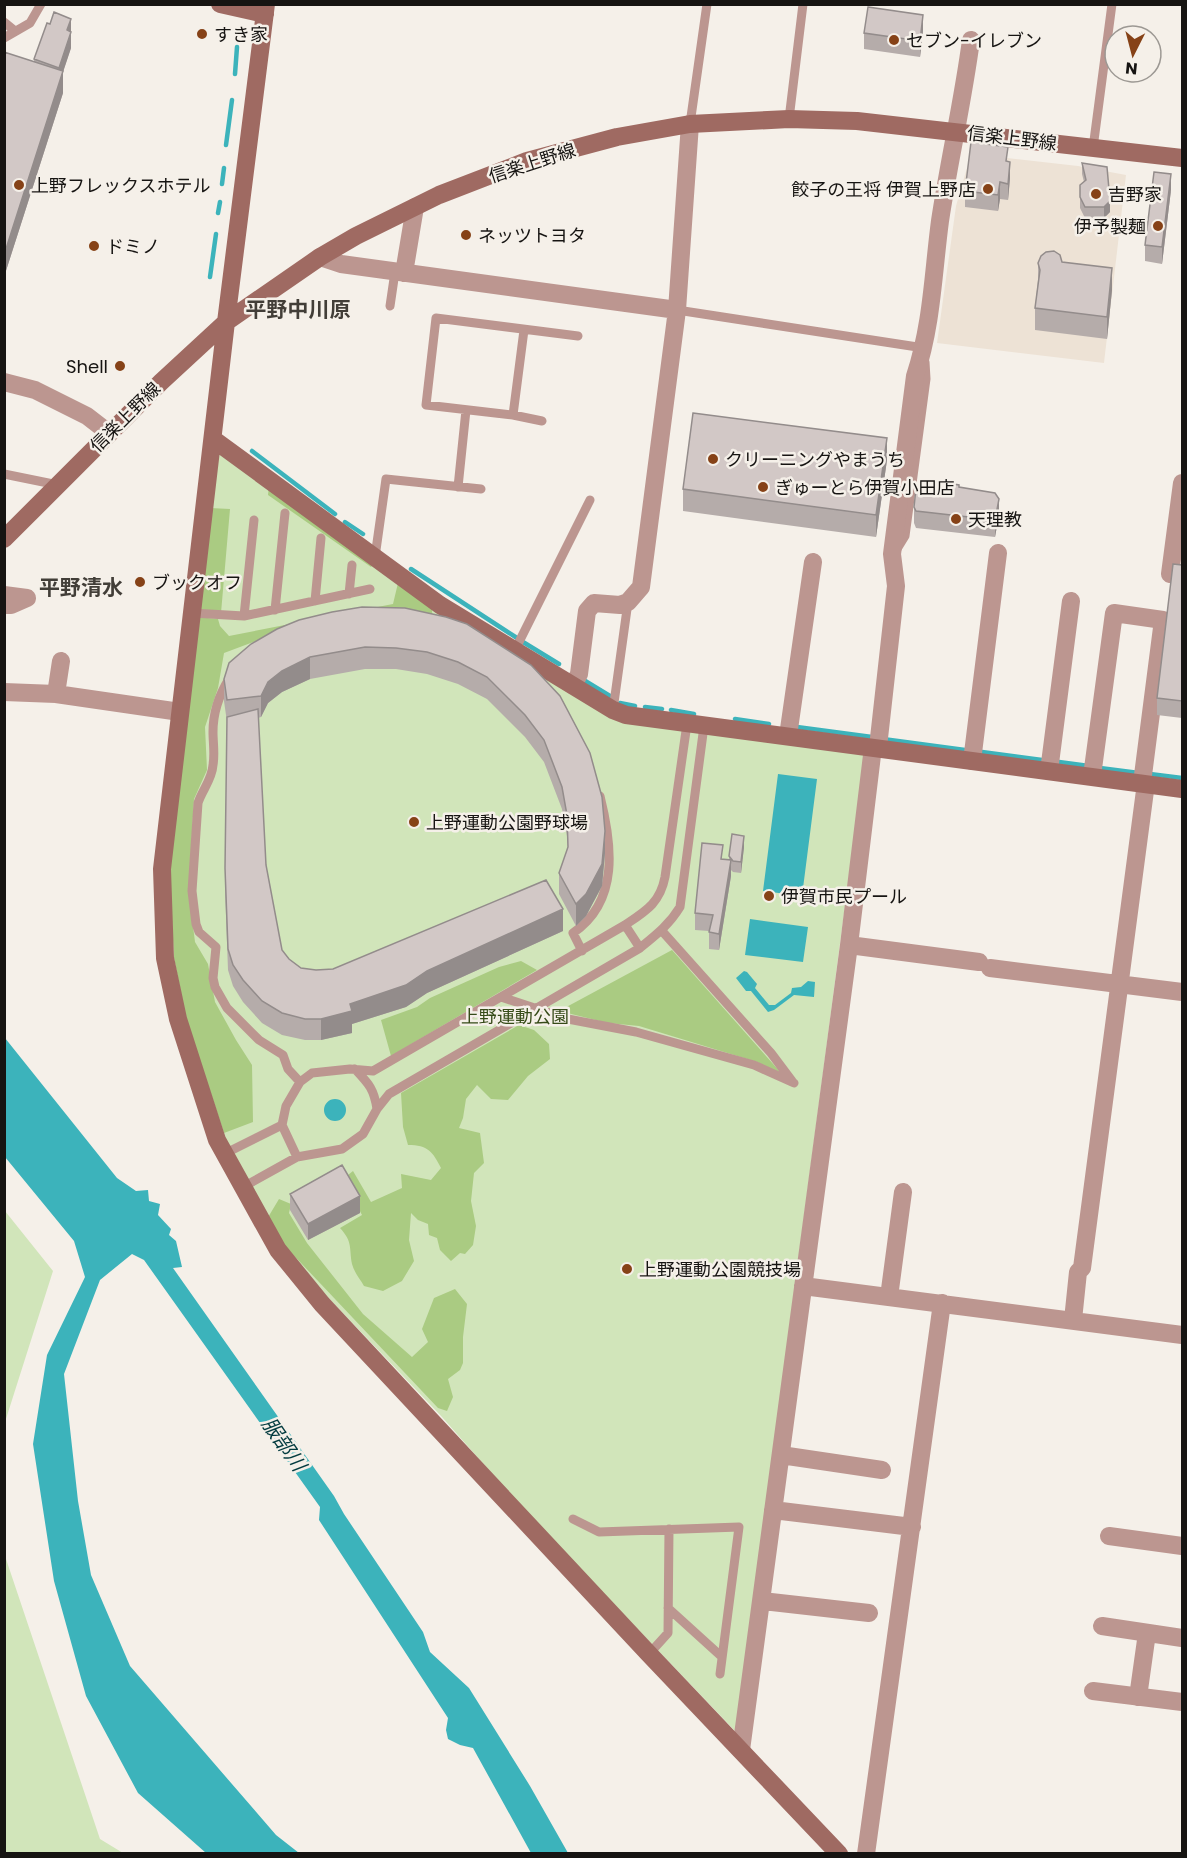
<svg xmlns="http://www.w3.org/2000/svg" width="1187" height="1858" font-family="Poppins,'Noto Sans JP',sans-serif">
  <rect width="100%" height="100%" fill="#f5f0e9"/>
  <path fill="#ede2d5" d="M971,154L1078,166L1126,175L1104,363L937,343L956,206Z"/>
  <path fill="#d1e5ba" d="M214,442L612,712L865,754L736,1732L525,1511L442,1417L279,1246L218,1139L179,1018Z
    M5,1211L53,1271L5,1422Z
    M5,1556L100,1839L123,1853H5Z"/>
  <path fill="#aacb82" d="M269,485L375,562L371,567L268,495Z
    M210,508L230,509L221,613L199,610Z
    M398,583L432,609L433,626L267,637L224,653L218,688L205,727L207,770L194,799L190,867L191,910L195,942L208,964L215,1002L236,1040L252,1065L253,1122L224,1133L186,1018L174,958L169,867L197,617L218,619L220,626L229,636L393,604Z
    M672,950L782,1074L757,1062L639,1026L608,1023L559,1011Z
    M521,961L537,970L391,1056L381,1020L417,1007L430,998L499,967Z
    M519,1025L534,1030L549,1044L550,1059L528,1076L508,1100L491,1099L477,1085L466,1099L463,1118L459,1128L480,1133L484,1163L474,1173L471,1201L476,1226L473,1245L465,1254L460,1253L451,1261L440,1250L437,1238L429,1235L428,1224L418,1220L411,1213L409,1240L414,1261L402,1281L383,1291L364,1286C360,1279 354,1272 352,1264C349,1248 353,1242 340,1228L362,1215L343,1179L353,1171L371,1202L402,1188L401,1174L431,1180L441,1168C433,1152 428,1145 408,1145L403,1127L401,1093Z
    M279,1199L291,1204L289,1213L307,1243L363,1314L412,1357L428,1342L422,1329L434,1298L455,1289L467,1304L463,1337V1363L460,1370L448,1379L453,1397L447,1411L438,1408L284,1245L267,1219Z"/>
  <path fill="#3cb3bb" d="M778,774L817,779L802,896L763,891Z
    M750,919L808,927L803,962L745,955Z
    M744,971L747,972L757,984L755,988L769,1005H775L791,993L792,988L801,987L808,981L815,982L814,997L794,995L774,1010L768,1012L751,991H746L736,978Z
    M5,1038L117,1178L136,1191L148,1190L149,1201L160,1204L158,1215L171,1229L169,1235L176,1241L182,1267L173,1268L334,1496L344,1514L423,1632L430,1652L469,1688L530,1786L568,1853H531L473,1748L460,1745L448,1739L446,1730L448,1718L319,1520L320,1507L144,1260L132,1254L100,1280L64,1374L78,1501L91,1575L130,1666L276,1835L299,1853H206L138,1793L86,1696L54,1581L33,1444L47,1355L85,1277L74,1241L5,1157Z
    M324 1110a11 11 0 1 1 22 0a11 11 0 1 1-22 0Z"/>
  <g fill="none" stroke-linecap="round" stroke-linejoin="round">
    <path stroke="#3cb3bb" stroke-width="4.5" d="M235,74L237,47
      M226,145L232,100
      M222,184L224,168
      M218,213L220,202
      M210,277L216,234
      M252,451L335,514
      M345,522L363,534
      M411,569L517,638
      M523,642L559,664
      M582,679L610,696
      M620,703L635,706
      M645,707L662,709
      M671,710L694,714
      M735,719L769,724
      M797,727L872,737
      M883,739L965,750
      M982,752L1042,760
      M1059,762L1089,766
      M1100,768L1139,773
      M1150,774L1182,778"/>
    <path stroke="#bc9690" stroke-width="9" d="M4,22L15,31
      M4,38L30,23L41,4
      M789,119L803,4
      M690,124L707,4
      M1093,148L1112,4
      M390,306L395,272
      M677,310L924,348
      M513,415L524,330
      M542,421L513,415L426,405L436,318L578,336
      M4,474L58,485
      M458,487L466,410
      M897,549L905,536L926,379L925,362
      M375,557L386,479L481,489
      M349,594L352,565
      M315,601L321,538
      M275,610L285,513
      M192,613L244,616L370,589
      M244,616L254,520
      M515,650L590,500
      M229,679C219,695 213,713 213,732C213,743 215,754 213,765C212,780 202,790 198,803L192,891L196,924L199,932L216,947L213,978L215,987L227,1008L259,1040L283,1055L288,1069L300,1082
      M613,710L628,602
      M625,925L640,948
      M662,931L771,1053L792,1081
      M582,951L573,933C620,901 612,844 600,796
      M501,997L568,1019L636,1032L754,1065L794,1083
      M355,1069C369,1084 374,1089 377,1109
      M224,1154L282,1125
      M297,1157L282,1125L286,1106L300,1082L312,1073L350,1069L373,1071L625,925C646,911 660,903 665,877L687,724
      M243,1187L297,1157L342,1149L363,1134L377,1109L389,1094L640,948C656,935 669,925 680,907L704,726
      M573,1519L599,1532L739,1527L720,1674
      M668,1608L722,1657
      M649,1654L668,1633L669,1529"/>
    <path stroke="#bc9690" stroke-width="18" d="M320,257L341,264L677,310
      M404,273L415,207
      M4,382L35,390L87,416L109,433
      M1170,574L1182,483
      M4,595L27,598L11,605H4
      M572,685L575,682L579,674L587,611L594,603L620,605L628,602L641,587L677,310L690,124
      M4,692L56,694L180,712
      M56,694L61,661
      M788,736L813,562
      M878,747L896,586L892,554L915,376C932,325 933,274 940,221C949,161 963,101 971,40
      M972,761L998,553
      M1049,771L1071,601
      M1092,776L1114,613L1163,620L1142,783
      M849,945L979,962
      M990,968L1182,992
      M803,1286L1182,1335
      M889,1297L903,1192
      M1073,1320L1078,1272L1082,1268L1146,783
      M781,1455L882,1470
      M773,1510L912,1527
      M1109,1536L1182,1546
      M762,1601L869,1613
      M1102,1626L1182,1638
      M1093,1691L1182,1702
      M1138,1697L1147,1633
      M741,1750L849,945L873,747
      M866,1854L942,1303"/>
    <path stroke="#9f6a62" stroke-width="18" d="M220,4L265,14
      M266,4L226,322L162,869L165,958L178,1019L217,1140L278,1250L322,1304L649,1654L839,1854
      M213,439L440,605L613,710L626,715L1182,789
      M4,539L161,382L226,322L320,257L356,236L439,195L527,161L617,137L690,124L789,119L857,121L1182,158"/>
  </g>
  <path fill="#b5acaa" d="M71,19V48L63,72V93L4,277V52L34,62V59L50,24Z
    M923,31L920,57L864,49V33Z
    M1008,162L1010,178L1008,200L1000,199L998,211L965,207V191Z
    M1082,163L1110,212L1104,218H1085L1080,208V197L1084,182L1082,174Z
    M1171,190L1162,264L1145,261V245Z
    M1062,262L1112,290L1107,339L1035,330V308L1038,280V263Z
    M887,460L876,537L683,511V489Z
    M959,487L999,515L995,537L916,528L914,523V507L947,488Z
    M1182,565V718L1157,715V698Z
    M277,629L531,665L605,853L602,886L586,916L576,926L559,894V873L568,849L567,836L562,809L544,762L525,737L487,699L458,684L427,674L396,669H365L310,679L282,692L268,703L261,717L258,718L266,865L282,950L289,959L301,968L316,970L333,969L563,931L427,993L406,1007L352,1024V1033L321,1040H305L282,1035L262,1023L243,1002L233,986L228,970L225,889L227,722L224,701V679Z
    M744,847L741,873L733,872L731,870V876L719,950L709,949V931L695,930V913L723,859H729V856Z
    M290,1194L360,1213L308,1240L290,1210Z"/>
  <path fill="#938c8b" d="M923,15V31L920,57V41Z
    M71,19V48L63,72V93L4,277V255L59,84V68L67,30Z
    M1010,162V178L1008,200V184Z
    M1171,174V190L1162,264V247Z
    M1000,182V199L998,211V195Z
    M1110,201V212L1104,218V207Z
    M1112,268V290L1107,339V317Z
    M887,438V460L876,537V515Z
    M999,499V515L995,537V520Z
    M310,657V679L282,692L268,703L261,717V696L268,682L282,671Z
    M605,831V853L602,886L586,916L576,926V904Z
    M744,836V847L741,873V862Z
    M731,860V876L719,950V934Z
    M563,909V931L427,993L406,1007L352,1024V1033L321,1040V1019L350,1004Z
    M360,1196V1213L308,1240V1224Z"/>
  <path fill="#d2c8c6" stroke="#938c8b" stroke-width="1.5" d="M868,7L923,15L920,41L864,33Z
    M54,12L71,19L67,30L71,32L59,68L34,59L47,23L50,24Z
    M4,52L63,71L4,255Z
    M971,142L1008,147L1006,161L1010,162L1008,184L1000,182L998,195L965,191Z
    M1082,163L1107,167L1110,201L1104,207H1085L1080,197V185L1086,180Z
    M1154,172L1171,174L1162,247L1145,245Z
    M1054,251L1060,255L1062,262L1112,268L1107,317L1035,308L1040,270L1038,263L1041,256L1046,252Z
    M693,413L887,438L876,515L683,489Z
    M948,483L959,485V487L995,493L999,499L995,520L916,511L914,507L916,489L920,485L947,488Z
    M1173,564L1182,565V701L1157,698Z
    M362,607L405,608L446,617L467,624L531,665L560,696L590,753L602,797L605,831L602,864L586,894L576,904L559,873L568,847L567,815L562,787L544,740L525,715L487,677L458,662L427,652L396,648L365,647L310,657L282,671L268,682L261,696L227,700L224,679L229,663L251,644L277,629L299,620L332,612Z
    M258,709L266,865L282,950L289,959L301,968L316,970L333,969L546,880L563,909L427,971L406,985L350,1004L352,1011L321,1019H305L282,1013L262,1001L243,980L233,965L228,949L225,868L227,717Z
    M732,834L744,836L741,862L733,861L729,856Z
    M702,843L723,845L721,859L731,860L719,934L709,932L713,915L695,913Z
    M342,1165L360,1196L308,1224L290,1194Z"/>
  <g fill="#864217" stroke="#f5f0e9" stroke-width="2">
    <circle cx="202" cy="34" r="6"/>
    <circle cx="894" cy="40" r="6"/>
    <circle cx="19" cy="185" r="6"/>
    <circle cx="988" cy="189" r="6"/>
    <circle cx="1096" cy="194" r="6"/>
    <circle cx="1158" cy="226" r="6"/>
    <circle cx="466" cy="235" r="6"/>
    <circle cx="94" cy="246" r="6"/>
    <circle cx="120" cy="366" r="6"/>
    <circle cx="713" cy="459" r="6"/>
    <circle cx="763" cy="487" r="6"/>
    <circle cx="956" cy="519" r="6"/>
    <circle cx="140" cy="582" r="6"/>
    <circle cx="414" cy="822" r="6"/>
    <circle cx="769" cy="896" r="6"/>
    <circle cx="627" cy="1269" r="6"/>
  </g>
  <g text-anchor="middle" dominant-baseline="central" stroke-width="5" stroke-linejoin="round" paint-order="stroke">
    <g font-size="18" fill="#161412" stroke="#f5f0e9" text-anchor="start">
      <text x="214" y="34">すき家</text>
      <text x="906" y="40">セブン-イレブン</text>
      <text x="31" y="185">上野フレックスホテル</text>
      <text x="976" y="189" text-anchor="end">餃子の王将 伊賀上野店</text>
      <text x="1108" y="194">吉野家</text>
      <text x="1146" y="226" text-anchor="end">伊予製麺</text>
      <text x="478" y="235">ネッツトヨタ</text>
      <text x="106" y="246">ドミノ</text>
      <text x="108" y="366" text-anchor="end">Shell</text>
      <text x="725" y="459">クリーニングやまうち</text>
      <text x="775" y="487">ぎゅーとら伊賀小田店</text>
      <text x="968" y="519">天理教</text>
      <text x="152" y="582">ブックオフ</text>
      <text x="426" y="822">上野運動公園野球場</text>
      <text x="781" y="896">伊賀市民プール</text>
      <text x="639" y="1269">上野運動公園競技場</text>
    </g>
    <g font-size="18" fill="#161412" stroke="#f5f0e9">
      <text transform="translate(1012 138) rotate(7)">信楽上野線</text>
      <text transform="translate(532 163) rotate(-18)">信楽上野線</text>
      <text transform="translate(125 417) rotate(-45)">信楽上野線</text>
    </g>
    <g font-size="18" fill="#364b18" stroke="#f5f0e9">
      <text x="515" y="1016">上野運動公園</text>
    </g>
    <g font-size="20" font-style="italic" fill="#033b3f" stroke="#f5f0e9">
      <text transform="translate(284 1444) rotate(55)">服部川</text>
    </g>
    <g font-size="21" font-weight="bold" fill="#423e38" stroke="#f5f0e9">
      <text x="298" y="309">平野中川原</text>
      <text x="81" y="587">平野清水</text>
    </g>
  </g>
  <rect width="1187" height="1858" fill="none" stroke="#161412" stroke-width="12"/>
  <g transform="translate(1133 54) rotate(186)"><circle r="28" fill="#f5f0e9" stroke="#9c9893" stroke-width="1.5"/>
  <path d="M0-4.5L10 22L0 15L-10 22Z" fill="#864217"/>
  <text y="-9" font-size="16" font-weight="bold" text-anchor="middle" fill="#161412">N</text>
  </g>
</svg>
